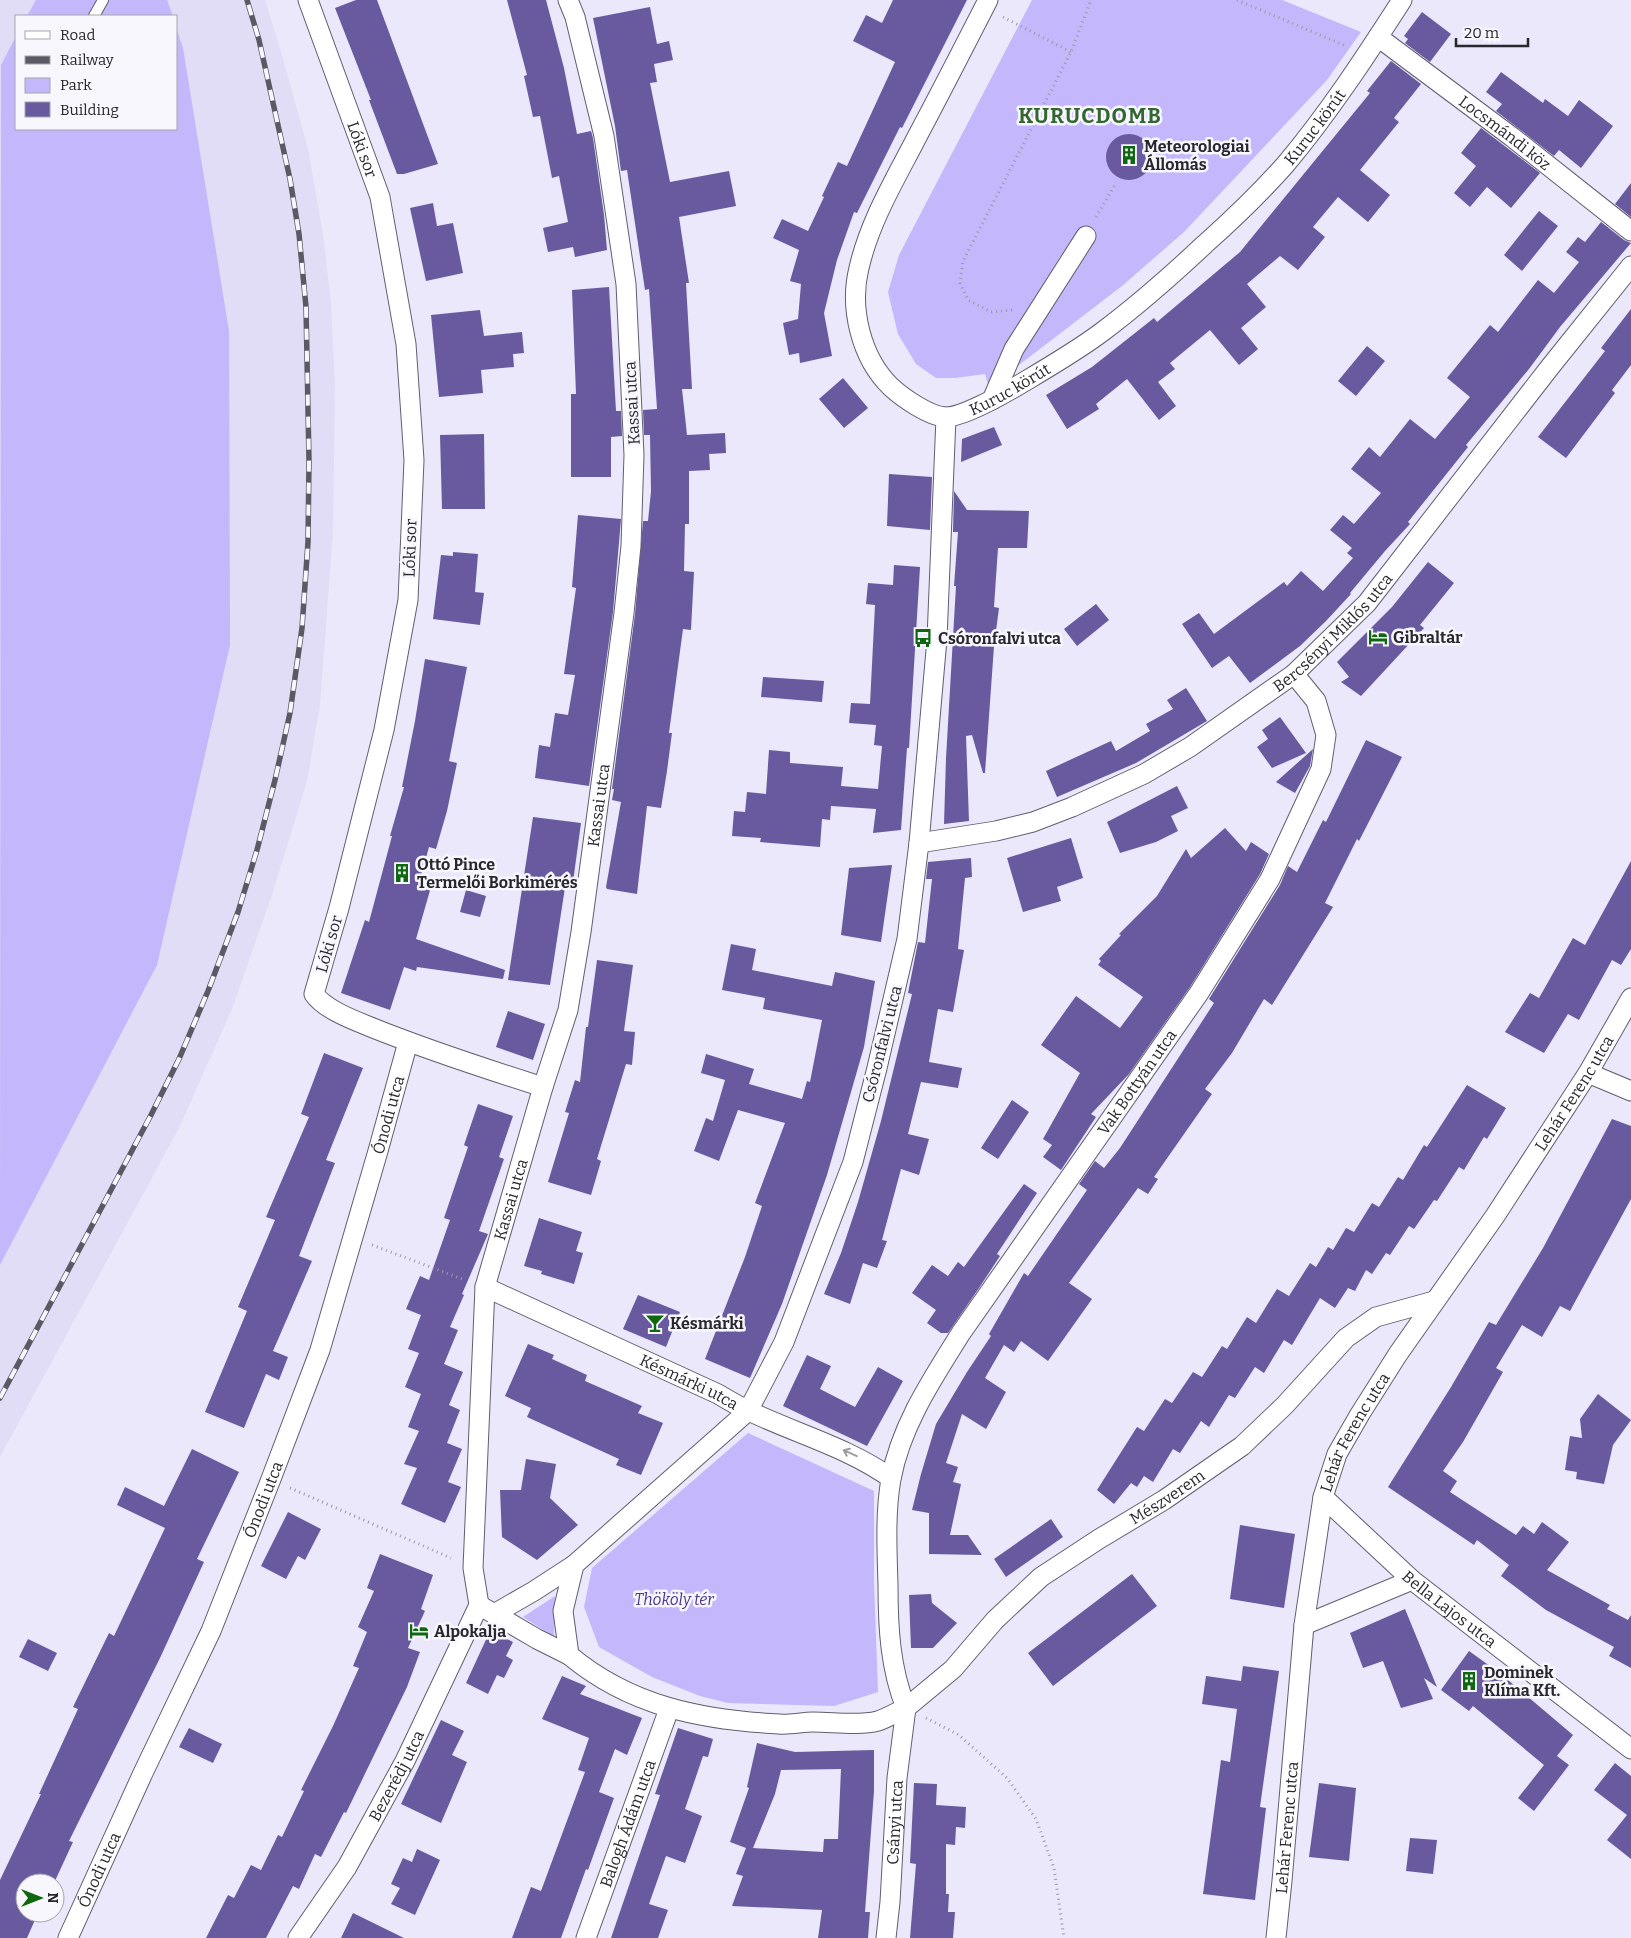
<svg xmlns="http://www.w3.org/2000/svg" width="1631" height="1938" font-family="Bitter,serif">
  <rect width="100%" height="100%" fill="#eae8fa"/>
  <path fill="#e1ddf6" fill-rule="evenodd" d="M0,0H265L282,55L308,149L323,234L331,303L335,388L333,532L320,705L307,781L272,895L232,1009L179,1128L0,1457ZM16,16H176V129H16Z"/>
  <path fill="#c4b7fb" d="M36,0H167L173,16H27Z
    M1032,0H1282L1361,32L1327,80L1184,232L1122,286L989,388L985,374L955,378H936L916,364L898,334L888,292L899,255Z
    M176,27L183,48L229,331L230,645L157,965L0,1265L1,65L16,36V129H176Z
    M748,1433L874,1491V1583L878,1692L834,1706L728,1703L700,1696L652,1677L599,1647L584,1607L592,1568Z
    M555,1596L554,1637L523,1617Z"/>
  <path fill="#69599f" fill-rule="evenodd" d="M356,0H377L438,164L404,174H397L369,100H371L335,8Z
    M507,0H546L564,68L577,134L591,131L593,138L604,215L607,250L575,257L573,247L548,252L543,228L568,222L559,176L552,178L540,116L533,117L524,76L527,75Z
    M893,0H967L902,128L900,127L857,213L854,212L837,260L824,313L832,356L800,363L799,353L789,355L783,323L798,319L801,284L790,281L799,250L773,238L782,219L808,231L824,197L822,196L838,162L847,166L895,62L853,41L866,15L882,23Z
    M650,7L657,44L669,41L673,60L654,64L657,82L650,83L670,182L729,171L736,206L679,217L689,283H686L692,389H682L687,435L725,433L726,453L709,454L710,470L689,471V524H685L684,571L694,572L691,630L683,629L669,733H672L667,771L661,808L647,806L637,894L607,889L606,887L621,802L612,800L614,789H612L635,614L643,521H648L651,491L650,435H644L643,410L657,409L649,289L645,290L627,170L621,171L615,126L593,18Z
    M1422,12L1451,34L1430,62L1405,43L1408,39L1404,36Z
    M1391,61L1421,84L1394,118L1399,122L1360,170L1390,195L1368,222L1338,197L1313,227L1325,237L1298,270L1280,256L1247,284L1266,307L1241,328L1258,349L1239,365L1210,330L1170,363L1175,369L1158,382L1176,406L1159,420L1127,379L1096,404L1099,409L1067,429L1046,395L1092,367L1154,318L1157,322L1240,252L1370,93L1367,91Z
    M1501,72L1543,103L1545,99L1568,116L1579,100L1613,126L1581,168L1559,150L1554,156L1496,111L1502,104L1486,92Z
    M1481,128L1540,173L1511,208L1487,187L1470,207L1454,193L1476,166L1461,153Z
    M1106 157a23 23 0 1 1 46 0a23 23 0 1 1-46 0Z
    M1631,183V217L1615,204Z
    M433,203L437,226L453,223L463,273L426,281L410,208Z
    M1539,211L1558,226L1522,271L1504,255Z
    M1601,222L1624,240L1631,243L1560,327L1529,369L1466,445L1468,447L1408,522L1410,524L1385,551L1350,593L1351,594L1326,621L1300,646L1250,683L1229,656L1212,668L1182,624L1199,613L1214,634L1284,582L1287,586L1301,571L1323,591L1353,558L1347,553L1352,548L1330,530L1343,515L1354,524L1381,493L1351,469L1369,447L1380,457L1410,419L1435,439L1470,397L1447,378L1490,325L1498,332L1538,280L1554,293L1579,262L1566,252L1578,237L1585,242Z
    M609,287L616,411H621L622,436L611,437V477H571V394H576L572,290Z
    M1631,309V365L1612,390L1615,393L1566,458L1538,437L1605,351L1601,348Z
    M480,310L484,336L522,332L524,353L513,354L514,367L481,370L483,393L439,397L431,315Z
    M1367,346L1385,361L1356,396L1338,381Z
    M843,378L868,408L844,428L819,399Z
    M994,427L1002,445L961,462L962,439Z
    M484,434L485,509H442L440,435Z
    M889,474L932,477L930,530L887,526Z
    M954,491L967,510L1029,511L1027,548H998L994,607L999,608L994,646L985,773H983L972,735L966,736L969,821L944,824L946,758L956,586H954L958,532H953Z
    M578,515L621,519L613,612L589,786L535,778L539,745L550,747L555,713L568,715L575,675L564,674L576,588L572,587Z
    M453,552L478,554L475,592L484,593L480,625L433,619L441,555L453,556Z
    M1428,562L1454,583L1420,625L1424,628L1361,696L1341,682L1349,677L1337,662L1392,607Z
    M894,565L920,567L909,748H907L901,830L873,833L876,809L831,806L830,820L822,819L820,847L760,842L761,838L732,836L734,811L745,812L747,792L766,794L769,750L790,752V763L843,767L841,786L878,789L882,746L874,745L876,725L849,723L851,703L870,704L875,605L866,604L868,583L893,585Z
    M1096,604L1109,620L1077,646L1064,629Z
    M425,659L467,667L449,761L457,763L447,811L436,849L429,847L419,883L431,887L416,939L505,970L503,979L417,967L416,971L404,967L390,1010L341,993L365,920L369,922L392,836H390L404,787H402L415,721Z
    M763,677L824,681L822,702L761,697Z
    M1186,688L1207,721L1136,763L1057,797L1046,771L1111,741L1116,751L1150,731L1146,724L1173,709L1167,700Z
    M1280,717L1306,753L1272,768L1257,747L1268,739L1262,730Z
    M1366,740L1402,757L1359,841L1357,839L1325,903L1333,907L1272,1005L1264,999L1232,1053L1205,1089L1212,1094L1154,1177L1158,1179L1148,1194L1138,1188L1069,1283L1092,1299L1048,1361L1021,1341L1014,1352L1004,1345L985,1378L1006,1392L986,1429L962,1414L946,1463L958,1467L953,1482L961,1484L950,1535H968L982,1555L929,1554V1513L912,1510L921,1474L936,1424L967,1372L991,1336L989,1334L1024,1273L1028,1276L1087,1190L1079,1184L1095,1161L1104,1168L1120,1148L1214,1003L1209,999L1280,885L1288,866L1297,872L1323,820L1326,822Z
    M1313,749L1310,766L1295,793L1276,782Z
    M1177,786L1188,808L1171,816L1178,831L1156,842L1120,853L1107,822Z
    M533,817L581,823L573,882L566,881L550,985L508,980Z
    M1225,828L1246,851L1251,842L1269,854L1260,874L1190,987L1129,1074L1091,1114L1096,1117L1061,1170L1043,1157L1052,1145L1043,1139L1080,1073L1041,1045L1076,996L1120,1028L1143,997L1098,965L1101,961L1099,959L1121,935L1119,934L1157,896L1186,849L1191,858Z
    M1071,838L1083,878L1057,887L1061,901L1023,912L1007,858Z
    M971,858L972,877L965,878L958,949L964,950L953,1012L938,1009L929,1062L962,1068L958,1088L921,1082L908,1134L929,1139L919,1175L901,1169L882,1240L887,1241L877,1268L863,1263L850,1304L824,1294L841,1253L858,1202L881,1121L912,994L908,993L918,942L925,943L932,879H926L928,862Z
    M1631,861V949L1621,965L1612,960L1579,1020L1568,1014L1544,1053L1505,1032L1530,993L1539,998L1573,938L1585,945Z
    M892,865L881,942L841,935L849,868Z
    M466,890L486,896L480,917L460,912Z
    M731,944L756,949L752,970L832,986L835,972L875,981L864,1047L827,1175L782,1304L750,1378L705,1359L745,1257L762,1206L755,1203L785,1123L738,1110L719,1161L694,1151L706,1118L713,1121L725,1080L701,1073L706,1054L754,1069L749,1084L802,1099L807,1081L810,1082L822,1020L763,1009L765,998L722,990Z
    M597,960L633,965L624,1031L635,1032L632,1065L626,1064L597,1159L601,1161L591,1195L548,1182L569,1113L565,1112L575,1080L580,1082L586,1027H588Z
    M508,1011L545,1024L533,1060L496,1047Z
    M324,1053L363,1068L326,1160L335,1163L299,1256L312,1261L273,1351L288,1357L279,1380L266,1374L244,1428L205,1412L247,1311L238,1307L275,1220L266,1217L309,1117L301,1114Z
    M1467,1085L1506,1108L1487,1139L1484,1137L1464,1170L1459,1167L1437,1201L1434,1200L1414,1229L1409,1226L1390,1255L1386,1253L1372,1274L1366,1270L1355,1291L1348,1288L1335,1308L1320,1298L1292,1345L1284,1340L1264,1373L1255,1367L1235,1398L1229,1395L1209,1427L1201,1421L1180,1453L1173,1449L1153,1482L1144,1476L1137,1487L1131,1483L1114,1504L1097,1490L1137,1427L1144,1431L1165,1399L1172,1403L1193,1372L1202,1377L1222,1346L1227,1349L1247,1317L1256,1323L1277,1289L1289,1296L1310,1263L1316,1267L1328,1247L1333,1250L1346,1228L1354,1232L1372,1203L1379,1207L1398,1177L1403,1180L1424,1145L1427,1147Z
    M1012,1100L1029,1112L998,1159L981,1148Z
    M478,1104L513,1116L499,1157L504,1159L479,1231L488,1234L462,1294L464,1295L450,1327L458,1330L444,1364L463,1372L449,1405L460,1410L447,1443L462,1449L448,1482L461,1487L445,1523L401,1504L417,1468L404,1464L419,1431L408,1427L421,1394L405,1387L419,1353L408,1349L421,1315L406,1309L420,1276L429,1280L450,1220L444,1218L468,1147L464,1145Z
    M1612,1119L1631,1126V1199L1570,1311L1560,1306L1542,1337L1522,1325L1496,1368L1503,1372L1463,1442L1443,1471L1457,1481L1450,1492L1516,1535L1523,1526L1534,1534L1542,1522L1569,1542L1547,1570L1610,1605L1607,1609L1628,1620L1631,1615V1668L1609,1656L1614,1647L1546,1610L1501,1576L1509,1565L1477,1540L1474,1545L1388,1487L1451,1387L1489,1322L1496,1325L1543,1248Z
    M1024,1184L1037,1193L997,1254L1000,1256L979,1288L948,1333H941L927,1323L936,1310L912,1293L932,1265L948,1276L958,1262L964,1267Z
    M539,1218L582,1232L576,1251L583,1253L574,1284L541,1274L542,1271L524,1266Z
    M638,1295L680,1312L666,1347L623,1329Z
    M528,1344L554,1355L552,1359L587,1375L585,1381L642,1406L638,1413L663,1423L641,1475L616,1465L619,1459L527,1417L531,1408L505,1396Z
    M807,1355L831,1366L820,1389L855,1407L878,1367L903,1381L867,1446L783,1406Z
    M1598,1394L1631,1420L1613,1445L1604,1484L1576,1479L1577,1472L1565,1470L1570,1436L1582,1438L1580,1419Z
    M192,1449L239,1472L197,1559L204,1562L160,1658L69,1841L73,1842L54,1883H25V1913H38L27,1938H0V1880L41,1794H39L78,1709L73,1707L109,1633L114,1636L165,1528L117,1505L125,1487L164,1506Z
    M526,1459L556,1464L550,1498L578,1525L537,1560L502,1537L500,1490H521Z
    M288,1512L321,1529L305,1560L298,1556L286,1579L261,1566Z
    M1051,1519L1063,1537L1006,1577L994,1559Z
    M1240,1525L1295,1534L1284,1608L1230,1599Z
    M380,1554L433,1575L421,1609L425,1611L408,1648L420,1652L407,1687L346,1813L344,1812L321,1857L315,1854L299,1889L293,1886L266,1938H206L228,1895L234,1898L251,1865L261,1870L278,1835L282,1837L304,1791L301,1790L333,1726L359,1668L353,1666L367,1632L358,1627L374,1591L367,1588Z
    M1132,1574L1157,1606L1053,1686L1028,1653Z
    M931,1594L932,1603L957,1623L933,1648H911L909,1595Z
    M1405,1609L1437,1687L1424,1678L1433,1699L1401,1708L1383,1661L1363,1668L1350,1633Z
    M490,1631L513,1642L506,1656L513,1660L504,1678L497,1675L488,1694L466,1683Z
    M28,1639L57,1653L48,1671L19,1657Z
    M1469,1651L1501,1674L1573,1735L1557,1756L1569,1765L1534,1811L1518,1798L1544,1765L1473,1706L1469,1711L1441,1690Z
    M1243,1666L1279,1671L1260,1807L1266,1808L1255,1900L1203,1894L1221,1760L1230,1762L1237,1709L1202,1704L1206,1676L1241,1681Z
    M562,1676L586,1686L580,1694L642,1718L627,1755L615,1749L599,1792L614,1798L588,1870L586,1869L561,1938H512L531,1887L541,1891L585,1772L578,1770L589,1738L542,1719Z
    M441,1720L464,1731L452,1755L467,1762L441,1823L401,1804Z
    M189,1728L222,1744L213,1763L179,1747Z
    M678,1728L713,1739L708,1757L703,1756L685,1809L702,1816L685,1863L666,1856L649,1904L668,1910L658,1938H611L660,1795L655,1794Z
    M757,1743L795,1752L874,1750V1791L865,1912H870L868,1938H818L822,1910L732,1906L743,1876L736,1874L746,1848L730,1842L749,1788L747,1787ZM841,1769L838,1839H824L823,1852L753,1848L775,1794L781,1770Z
    M1615,1763L1631,1776V1859L1607,1840L1627,1815L1594,1790Z
    M914,1783L937,1784L936,1805L966,1807L965,1828L956,1827L955,1845L946,1844V1894H949L948,1912H955L953,1938H910L916,1864L910,1863Z
    M1319,1783L1356,1788L1349,1861L1309,1857Z
    M1410,1838L1437,1840L1433,1874L1406,1871Z
    M417,1849L440,1860L415,1915L391,1904L400,1888L391,1884L403,1858L412,1862Z
    M353,1913L404,1938H341Z"/>
  <g fill="none" stroke-linecap="round" stroke-linejoin="round">
    <g stroke="#615e6e" stroke-width="12">
      <path id="service" d="M94,16L103,0"/>
    </g>
    <g stroke="#615e6e" stroke-width="21">
      <g id="minor">
        <path id="s1" d="M308,0L380,197L406,344L414,460L408,600L384,730L339,908L314,994C325,1010 356,1021 373,1028C428,1050 486,1069 543,1087"/>
        <path id="s2" d="M988,0C965,45 942,90 918,135C896,178 870,220 859,268C849,308 861,358 891,387C903,398 929,416 945,417C960,418 998,397 1012,389C1042,371 1074,353 1102,332C1138,305 1172,275 1205,244C1233,219 1260,193 1285,165C1328,114 1366,56 1402,0"/>
        <path id="s3" d="M1378,37L1512,137L1631,231"/>
        <path d="M992,400L1014,349L1086,236"/>
        <path id="s4" d="M946,417L937,639L919,843L907,939L877,1068L853,1162L784,1342L748,1411L574,1565L563,1611L569,1655C630,1706 701,1720 779,1724C790,1725 802,1722 813,1722C834,1722 858,1726 878,1721C887,1718 897,1712 906,1708C890,1668 888,1627 888,1585C887,1550 885,1513 891,1479C901,1425 933,1378 961,1333L1199,993L1270,879L1321,769L1326,735L1316,701L1294,674"/>
        <path id="s5" d="M919,843L996,831L1033,822L1072,807L1144,774L1190,747L1294,674L1367,603L1550,367L1631,266"/>
        <path d="M1588,1073L1631,1091"/>
        <path id="s6" d="M485,1287L718,1394C728,1400 738,1406 749,1411C797,1434 847,1447 891,1478"/>
        <path id="s7" d="M1323,1497L1412,1580L1631,1749"/>
        <path id="s8" d="M479,1605L473,1568L485,1287L543,1087L568,1010L581,932L624,613L631,546L634,455L626,284L604,136L575,17L568,0"/>
        <path d="M479,1605L537,1639L569,1655"/>
        <path d="M494,1614L534,1591L574,1565"/>
        <path d="M1304,1625L1412,1580"/>
        <path id="s9" d="M68,1938L143,1773L211,1631L271,1479L320,1350L378,1151L408,1042"/>
        <path id="s10" d="M298,1938L347,1867L405,1761L479,1605"/>
        <path id="s11" d="M586,1938L669,1709"/>
        <path id="s12" d="M886,1938L890,1902L897,1778L906,1708L953,1669L995,1620L1041,1577L1099,1539L1164,1500L1242,1446L1285,1405L1346,1338L1376,1317L1434,1301"/>
        <path id="s13" d="M1276,1938L1282,1881L1304,1625L1323,1497L1337,1454L1360,1414L1398,1354L1495,1216L1588,1073L1631,998"/>
      </g>
    </g>
    <path stroke="#9b9aa7" stroke-width="3" stroke-dasharray="1 4" stroke-linecap="butt" d="M1237,0L1346,46
      M1003,17L1071,52
      M1096,217L1116,183
      M1012,310L991,312L968,300L960,283L963,261L1071,52L1091,0
      M372,1245L465,1280
      M290,1488L451,1558
      M926,1718L959,1735L1007,1778L1036,1819L1054,1868L1064,1938"/>
    <use href="#service" stroke="#fff" stroke-width="10"/>
    <use href="#minor" stroke="#fff" stroke-width="19"/>
    <g stroke="#5b5963" stroke-width="5.5">
      <path id="rail" d="M0,1398L151,1115L179,1059L208,991L238,912L257,850L275,780L290,713L302,628L308,542L309,461L306,307L299,234L290,179L259,40L247,0"/>
    </g>
    <use href="#rail" stroke="#f8f7fe" stroke-width="4" stroke-dasharray="11" stroke-linecap="butt"/>
  </g>
  <defs><path id="oneway-shaft" d="M-6 0H5M1.5-3L5.5 0L1.5 3" fill="none" stroke-width="1.6" stroke-linecap="round" stroke-linejoin="round" transform="scale(1.25)"/></defs>
  <use stroke="#9e9ea1" href="#oneway-shaft" transform="translate(850 1453) rotate(-156)"/>
  <defs>
    <g id="building-bare" transform="scale(1.5)"><path d="M-4-6H4V6H1V3H-1V6H-4ZM-2.5-4.3h1.7v1.8h-1.7ZM.8-4.3h1.7v1.8H.8ZM-2.5-1h1.7V.8h-1.7ZM.8-1h1.7V.8H.8Z" fill="#0e680f" stroke="#f8f7fe" stroke-width="2.5" paint-order="stroke"/></g>
    <g id="hotel-bare" transform="scale(1.5)"><path d="M-6-4.5h1.5V1H6V5H4.5V3h-9V5H-6ZM-4 0a1.8 1.8 0 1 1 3.6 0ZM.5 0V-2.5h3Q6-2.5 6 0Z" fill="#0e680f" stroke="#f8f7fe" stroke-width="2.5" paint-order="stroke"/></g>
    <g id="bus-bare" transform="scale(1.5)"><path d="M-5-6H5V4H4V6H2V4H-2V6H-4V4H-5ZM-3.5-4V0h7V-4ZM-3.5 1.2v1.5H-2V1.2ZM2 1.2v1.5H3.5V1.2Z" fill="#0e680f" stroke="#f8f7fe" stroke-width="2.5" paint-order="stroke"/></g>
    <g id="bar-bare" transform="scale(1.5)"><path d="M-6-5H6L.8 .8V4.5H3.5V6h-7V4.5H-.8V.8Z" fill="#0e680f" stroke="#f8f7fe" stroke-width="2.5" paint-order="stroke"/></g>
  </defs>
  <g fill-rule="evenodd">
    <use href="#building-bare" x="1129" y="155"/>
    <use href="#hotel-bare" x="1378" y="637"/>
    <use href="#bus-bare" x="923" y="638"/>
    <use href="#building-bare" x="402" y="873"/>
    <use href="#bar-bare" x="655" y="1323"/>
    <use href="#hotel-bare" x="419" y="1631"/>
    <use href="#building-bare" x="1469" y="1681"/>
  </g>
  <g text-anchor="middle" dominant-baseline="central" stroke-width="5" stroke-linejoin="round" paint-order="stroke">
    <g font-size="16" fill="#28272e" stroke="#f8f7fe">
      <text stroke="none"><textPath href="#s2" startOffset="965">Kuruc körút</textPath></text>
      <text stroke="none"><textPath href="#s3" startOffset="159">Locsmándi köz</textPath></text>
      <text stroke="none"><textPath href="#s1" startOffset="159">Lóki sor</textPath></text>
      <text stroke="none"><textPath href="#s2" startOffset="560">Kuruc körút</textPath></text>
      <text transform="translate(632 403) rotate(-93)">Kassai utca</text>
      <text transform="translate(410 548) rotate(-88)">Lóki sor</text>
      <text stroke="none"><textPath href="#s5" startOffset="474">Bercsényi Miklós utca</textPath></text>
      <text stroke="none"><textPath href="#s8" startOffset="815">Kassai utca</textPath></text>
      <text transform="translate(329 944) rotate(-74)">Lóki sor</text>
      <text transform="translate(882 1044) rotate(-76)">Csóronfalvi utca</text>
      <text stroke="none"><textPath href="#s4" startOffset="2404">Vak Bottyán utca</textPath></text>
      <text stroke="none"><textPath href="#s13" startOffset="921">Lehár Ferenc utca</textPath></text>
      <text stroke="none"><textPath href="#s9" startOffset="885">Ónodi utca</textPath></text>
      <text stroke="none"><textPath href="#s8" startOffset="410">Kassai utca</textPath></text>
      <text stroke="none"><textPath href="#s6" startOffset="225">Késmárki utca</textPath></text>
      <text stroke="none"><textPath href="#s13" startOffset="516">Lehár Ferenc utca</textPath></text>
      <text stroke="none"><textPath href="#s12" startOffset="569">Mészverem</textPath></text>
      <text stroke="none"><textPath href="#s9" startOffset="480">Ónodi utca</textPath></text>
      <text stroke="none"><textPath href="#s7" startOffset="169">Bella Lajos utca</textPath></text>
      <text stroke="none"><textPath href="#s10" startOffset="190">Bezerédj utca</textPath></text>
      <text stroke="none"><textPath href="#s11" startOffset="122">Balogh Ádám utca</textPath></text>
      <text stroke="none"><textPath href="#s12" startOffset="116">Csányi utca</textPath></text>
      <text stroke="none"><textPath href="#s13" startOffset="111">Lehár Ferenc utca</textPath></text>
      <text stroke="none"><textPath href="#s9" startOffset="75">Ónodi utca</textPath></text>
    </g>
    <g font-size="16" font-weight="bold" fill="#28272e" stroke="#f8f7fe" text-anchor="start">
      <text x="1144" y="146">Meteorologiai<tspan x="1144" dy="18">Állomás</tspan></text>
      <text x="1393" y="637">Gibraltár</text>
      <text x="938" y="638">Csóronfalvi utca</text>
      <text x="417" y="864">Ottó Pince<tspan x="417" dy="18">Termelői Borkimérés</tspan></text>
      <text x="670" y="1323">Késmárki</text>
      <text x="434" y="1631">Alpokalja</text>
      <text x="1484" y="1672">Dominek<tspan x="1484" dy="18">Klíma Kft.</tspan></text>
    </g>
    <g font-size="16" font-style="italic" fill="#4f358d" stroke="#f8f7fe">
      <text x="674" y="1599">Thököly tér</text>
    </g>
    <g font-size="21" font-weight="bold" letter-spacing="1" fill="#336630" stroke="#f8f7fe">
      <text x="1090" y="116">KURUCDOMB</text>
    </g>
  </g>
  <rect x="15" y="15" width="162" height="115" fill="#f8f7fe" stroke="#a5a4ab"/>
  <rect x="25" y="31" width="25" height="8" fill="#ffffff" stroke="#a5a4ab"/>
  <text x="60" y="40" font-size="15" fill="#28272e">Road</text>
  <rect x="25" y="56" width="25" height="8" fill="#5b5963" stroke="#a5a4ab"/>
  <text x="60" y="65" font-size="15" fill="#28272e">Railway</text>
  <rect x="25" y="78" width="25" height="15" fill="#c4b7fb" stroke="#a5a4ab"/>
  <text x="60" y="90" font-size="15" fill="#28272e">Park</text>
  <rect x="25" y="102" width="25" height="15" fill="#69599f" stroke="#a5a4ab"/>
  <text x="60" y="115" font-size="15" fill="#28272e">Building</text>
  <g transform="translate(40 1898) rotate(90)"><circle r="24" fill="#f8f7fe" stroke="#a5a4ab"/>
  <path d="M0-4L9 19L0 12L-9 19Z" fill="#0e680f"/>
  <text y="-8" font-size="14" font-weight="bold" text-anchor="middle" fill="#28272e">N</text>
  </g>
  <path d="M1456 38v8h72v-8" fill="none" stroke="#28272e" stroke-width="2.5"/>
  <text x="1464" y="38" font-size="15" fill="#28272e" stroke="#f8f7fe" stroke-width="4" paint-order="stroke">20 m</text>
</svg>
